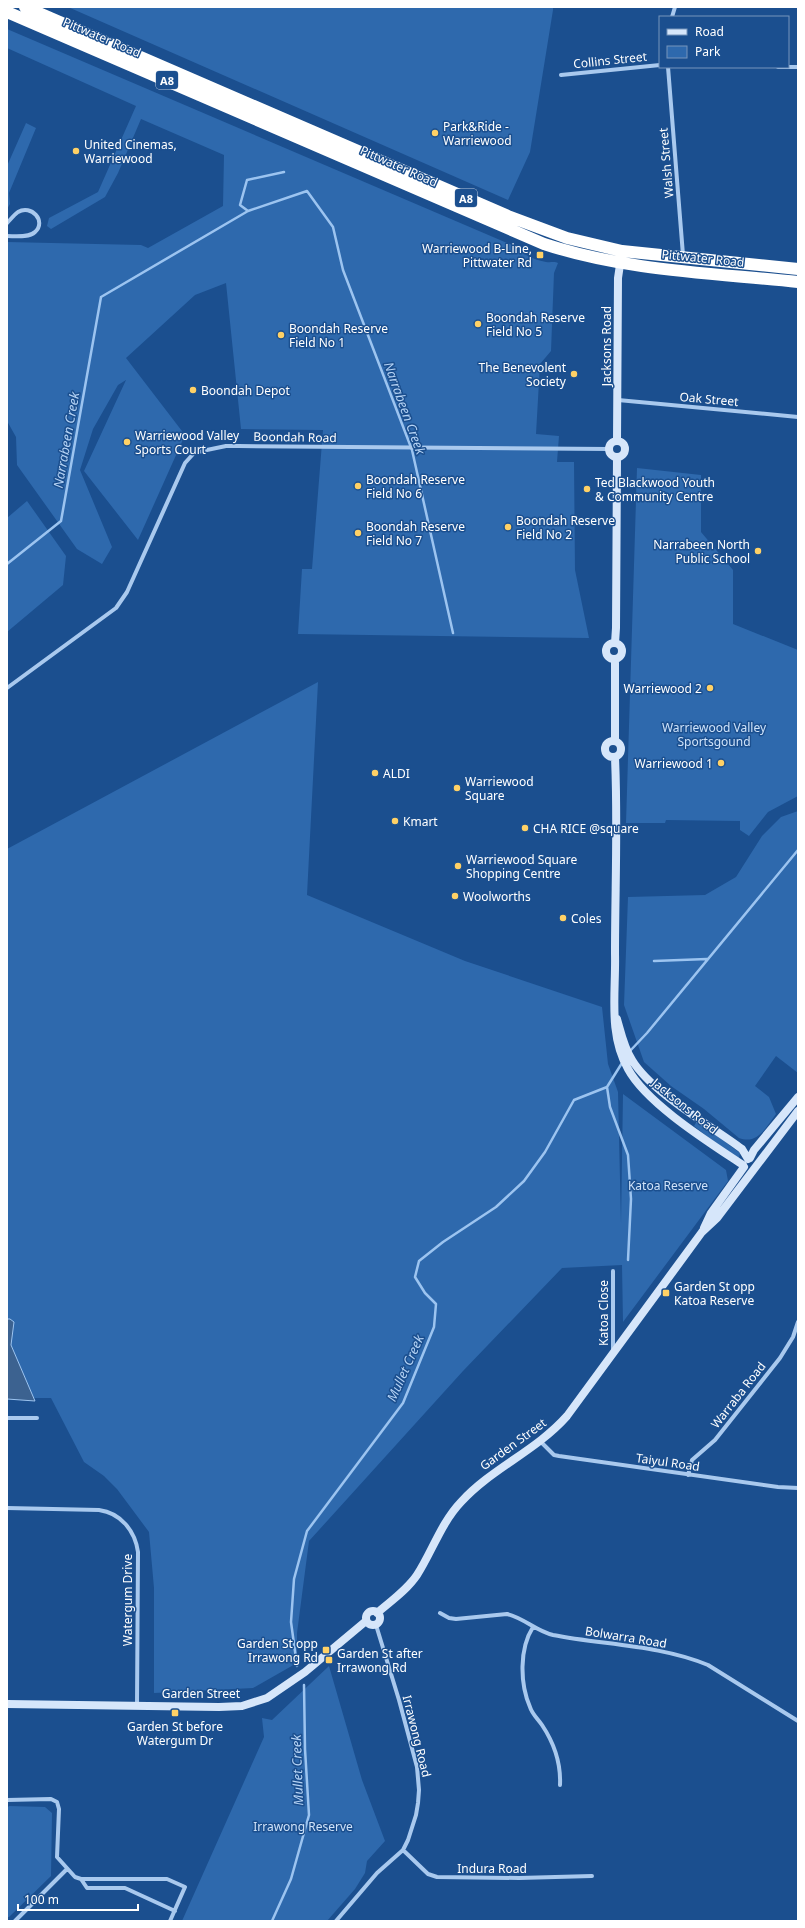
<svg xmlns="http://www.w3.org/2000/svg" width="805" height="1928" font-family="'Noto Sans',sans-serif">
  <rect width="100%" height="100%" fill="#1b4f8f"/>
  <path fill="#2e69ad" d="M68,7H553V10L530,152L508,200Z
    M7,29L512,245C520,253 534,260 546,262C551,263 554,261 558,263L554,273L551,351L540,364L536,434L559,436L557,462H574L575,570L589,638L298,634L302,569H312L323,430L241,429L226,283L195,295L126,358L185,435L138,540L84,471L126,380L118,385L93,429L80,470L112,547L102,564L77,549L17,465L16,437L7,421V242L141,245L148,248L223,206L224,155L141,119L118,173L105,197L51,229L47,226L49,218L98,192L136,106L7,48Z
    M26,123L36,128L9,193L10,204L7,209V166Z
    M637,468L701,475V532L733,570V624L798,650V796L768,812L749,836L740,830V821L666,820L665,823H626Z
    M27,501L66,556L63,585L7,632V518Z
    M318,682L307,895L465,961L602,1007L608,1064L618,1092L621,1223L623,1094L726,1170L728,1181L623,1322L622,1265L562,1268L463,1371L309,1541L297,1633V1663L253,1688L154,1693V1588L149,1532L117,1489L104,1476L84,1462L51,1398H7V849Z
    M798,811V1073L776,1056L755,1086L769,1097L776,1114C766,1127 758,1145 739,1138L704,1109L671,1086L644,1062L624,1005L628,897L705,895L736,877L762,836L781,817Z
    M697,1121L740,1153L739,1159H736L694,1126Z
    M329,1666L362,1780L385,1841L367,1861L365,1873L355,1889L327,1921H182L264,1737L262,1718L272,1720Z
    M9,1806L45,1807L52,1813L51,1876L9,1917H7V1808Z"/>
  <path fill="#3c6290" stroke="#9cc4f0" d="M7,1319H10L14,1322L11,1345L35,1401L7,1399Z"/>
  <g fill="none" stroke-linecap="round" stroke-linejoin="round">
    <path stroke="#9cc4f0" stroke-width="2.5" d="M248,211L240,205L247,180L284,172
      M7,564L61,521L101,297L248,211L307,191L333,227L343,270L412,450L453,633
      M654,961L707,959
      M629,1052L647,1033L798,850
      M607,1087L610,1107L628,1155L631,1199L628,1260
      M297,1666L291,1622L294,1579L307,1531L403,1403L434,1327L436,1304L425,1293L415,1277L419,1261L443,1242L496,1207L524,1181L545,1152L574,1100L607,1087L622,1063
      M272,1921L291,1879L309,1815L305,1749L304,1685"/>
    <path stroke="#a9c9ee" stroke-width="4" d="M672,17L675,7
      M668,67L683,255
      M778,67H798
      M561,75L660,65
      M7,223C10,220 14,215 18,212C31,204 47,221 35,232C29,238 15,236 7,236
      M618,400L798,417
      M7,688L116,608L127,592L185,463L194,453L202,451L226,446H238L609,449
      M613,1271V1350
      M7,1418H37
      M540,1441L554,1455L559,1456L778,1487L798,1488
      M688,1475L692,1460L715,1440L780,1358L793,1337L798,1322
      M7,1508L99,1510C121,1513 135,1531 138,1552L137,1705
      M440,1613L449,1618L456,1619L507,1614C524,1618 536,1631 553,1635C604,1645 660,1645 708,1665L798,1721
      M533,1627C519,1649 520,1684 530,1707C532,1714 538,1719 542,1725C554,1743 561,1763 560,1785
      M7,1800L51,1799L57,1802L59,1809L57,1857L75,1877L81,1879H167L185,1887L170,1921
      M403,1850L428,1874L437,1877L519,1878L592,1876
      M81,1879L87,1888H125L175,1911
      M15,1921L67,1869
      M336,1921L377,1873L403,1850L408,1840L416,1815L418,1803L419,1790L417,1767L399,1700L376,1625"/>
    <path stroke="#d6e6fa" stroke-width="8" d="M617,441L618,278L621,258
      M609 449a8 8 0 1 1 16 0a8 8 0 1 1-16 0Z
      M606 651a8 8 0 1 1 16 0a8 8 0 1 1-16 0Z
      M615,643L616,628L617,457
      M605 749a8 8 0 1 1 16 0a8 8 0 1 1-16 0Z
      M615,741V660
      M615,758C618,823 615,889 615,954C616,993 608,1034 628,1069C647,1104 710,1143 743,1165
      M617,1019C621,1033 624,1048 632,1060C652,1093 710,1125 742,1149L748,1159
      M750,1158L754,1150L798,1097
      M704,1228L711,1213L744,1167
      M366 1618a7 7 0 1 1 14 0a7 7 0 1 1-14 0Z
      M377,1613C391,1601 407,1590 417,1575C432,1552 441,1523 461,1502C492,1468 536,1451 567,1416L702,1232L717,1218L798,1111
      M7,1704L219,1707L242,1706L267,1698L305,1672L366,1621"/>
    <path stroke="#fff" stroke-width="12" d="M25,7L508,216L567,238L622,251L798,269
      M7,12L544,244C626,271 713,273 798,282"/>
  </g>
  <g fill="#ffd166" stroke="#1b4f8f" stroke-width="1.5">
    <circle cx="435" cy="133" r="4"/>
    <circle cx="76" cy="151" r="4"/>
    <rect x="536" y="251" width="8" height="8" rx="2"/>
    <circle cx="478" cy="324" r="4"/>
    <circle cx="281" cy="335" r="4"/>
    <circle cx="574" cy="374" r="4"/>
    <circle cx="193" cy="390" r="4"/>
    <circle cx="127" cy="442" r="4"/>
    <circle cx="358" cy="486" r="4"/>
    <circle cx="587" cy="489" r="4"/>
    <circle cx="508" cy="527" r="4"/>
    <circle cx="358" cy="533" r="4"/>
    <circle cx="758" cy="551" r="4"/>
    <circle cx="710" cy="688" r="4"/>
    <circle cx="721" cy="763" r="4"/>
    <circle cx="375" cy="773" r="4"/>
    <circle cx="457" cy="788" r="4"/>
    <circle cx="395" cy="821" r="4"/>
    <circle cx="525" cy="828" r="4"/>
    <circle cx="458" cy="866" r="4"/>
    <circle cx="455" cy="896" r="4"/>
    <circle cx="563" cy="918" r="4"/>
    <rect x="662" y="1289" width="8" height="8" rx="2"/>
    <rect x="322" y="1646" width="8" height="8" rx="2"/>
    <rect x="325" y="1656" width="8" height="8" rx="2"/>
    <rect x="171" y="1709" width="8" height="8" rx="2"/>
  </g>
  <g text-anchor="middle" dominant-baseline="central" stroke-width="3" stroke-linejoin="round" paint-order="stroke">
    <g fill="#1b4f8f" stroke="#bbcadd" stroke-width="1">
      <rect x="156" y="71" width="22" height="18" rx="3"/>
      <rect x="455" y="189" width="22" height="18" rx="3"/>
    </g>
    <g font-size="11" font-weight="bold" fill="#fff">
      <text x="167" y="80">A8</text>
      <text x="466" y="198">A8</text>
    </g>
    <g font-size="12" fill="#fff" stroke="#1b4f8f">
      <text transform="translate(102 37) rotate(23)">Pittwater Road</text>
      <text transform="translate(610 60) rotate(-6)">Collins Street</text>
      <text transform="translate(666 163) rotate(-95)">Walsh Street</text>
      <text transform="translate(399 166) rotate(24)">Pittwater Road</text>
      <text transform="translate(703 258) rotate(6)">Pittwater Road</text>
      <text transform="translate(606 346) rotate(-90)">Jacksons Road</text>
      <text transform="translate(709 399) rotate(5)">Oak Street</text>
      <text transform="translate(295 437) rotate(1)">Boondah Road</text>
      <text transform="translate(685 1106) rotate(39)">Jacksons Road</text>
      <text transform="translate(603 1313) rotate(-90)">Katoa Close</text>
      <text transform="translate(738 1395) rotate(-52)">Warraba Road</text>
      <text transform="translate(513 1444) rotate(-36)">Garden Street</text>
      <text transform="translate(668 1462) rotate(8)">Taiyul Road</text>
      <text transform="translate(127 1600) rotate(-90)">Watergum Drive</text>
      <text transform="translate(626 1637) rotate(9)">Bolwarra Road</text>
      <text x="201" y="1693">Garden Street</text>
      <text transform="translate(417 1736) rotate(76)">Irrawong Road</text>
      <text x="492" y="1868">Indura Road</text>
    </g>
    <g font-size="12" fill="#fff" stroke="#1b4f8f" text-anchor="start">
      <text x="443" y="126">Park&amp;Ride -<tspan x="443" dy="14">Warriewood</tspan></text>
      <text x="84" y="144">United Cinemas,<tspan x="84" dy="14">Warriewood</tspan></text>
      <text x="532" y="248" text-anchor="end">Warriewood B-Line,<tspan x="532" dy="14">Pittwater Rd</tspan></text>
      <text x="486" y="317">Boondah Reserve<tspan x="486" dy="14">Field No 5</tspan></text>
      <text x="289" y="328">Boondah Reserve<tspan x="289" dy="14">Field No 1</tspan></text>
      <text x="566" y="367" text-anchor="end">The Benevolent<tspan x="566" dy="14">Society</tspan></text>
      <text x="201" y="390">Boondah Depot</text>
      <text x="135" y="435">Warriewood Valley<tspan x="135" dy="14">Sports Court</tspan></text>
      <text x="366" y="479">Boondah Reserve<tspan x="366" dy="14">Field No 6</tspan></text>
      <text x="595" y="482">Ted Blackwood Youth<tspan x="595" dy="14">&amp; Community Centre</tspan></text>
      <text x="516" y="520">Boondah Reserve<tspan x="516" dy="14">Field No 2</tspan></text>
      <text x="366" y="526">Boondah Reserve<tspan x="366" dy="14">Field No 7</tspan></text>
      <text x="750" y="544" text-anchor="end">Narrabeen North<tspan x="750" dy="14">Public School</tspan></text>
      <text x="702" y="688" text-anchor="end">Warriewood 2</text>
      <text x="713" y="763" text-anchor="end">Warriewood 1</text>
      <text x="383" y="773">ALDI</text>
      <text x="465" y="781">Warriewood<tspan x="465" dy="14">Square</tspan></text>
      <text x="403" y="821">Kmart</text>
      <text x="533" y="828">CHA RICE @square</text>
      <text x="466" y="859">Warriewood Square<tspan x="466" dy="14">Shopping Centre</tspan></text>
      <text x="463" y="896">Woolworths</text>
      <text x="571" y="918">Coles</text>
      <text x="674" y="1286">Garden St opp<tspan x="674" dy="14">Katoa Reserve</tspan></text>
      <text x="318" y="1643" text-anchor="end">Garden St opp<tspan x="318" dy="14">Irrawong Rd</tspan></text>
      <text x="337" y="1653">Garden St after<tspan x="337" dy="14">Irrawong Rd</tspan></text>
      <text x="175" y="1726" text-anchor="middle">Garden St before<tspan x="175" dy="14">Watergum Dr</tspan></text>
    </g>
    <g font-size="12" fill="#cfe3fa" stroke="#1b4f8f">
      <text x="714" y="727">Warriewood Valley<tspan x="714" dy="14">Sportsgound</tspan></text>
      <text x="668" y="1185">Katoa Reserve</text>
      <text x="303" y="1826">Irrawong Reserve</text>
    </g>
    <g font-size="13" font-style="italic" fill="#b5d3f5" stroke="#1b4f8f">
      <text transform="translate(405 408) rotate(70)">Narrabeen Creek</text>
      <text transform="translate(66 440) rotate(-80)">Narrabeen Creek</text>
      <text transform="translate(405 1368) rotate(-66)">Mullet Creek</text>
      <text transform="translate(297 1770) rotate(-92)">Mullet Creek</text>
    </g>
  </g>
  <rect width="805" height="1928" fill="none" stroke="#ffffff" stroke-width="16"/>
  <rect x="659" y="16" width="130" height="52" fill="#1b4f8f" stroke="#7695bc"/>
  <rect x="667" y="29" width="20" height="6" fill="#d6e6fa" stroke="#7695bc"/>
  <text x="695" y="36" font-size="12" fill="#ffffff">Road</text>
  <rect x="667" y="46" width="20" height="12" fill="#2e69ad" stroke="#7695bc"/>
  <text x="695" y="56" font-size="12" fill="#ffffff">Park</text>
  <path d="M18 1904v6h120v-6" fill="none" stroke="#ffffff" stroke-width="2"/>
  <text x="24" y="1904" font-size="12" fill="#ffffff" stroke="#1b4f8f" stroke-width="3" paint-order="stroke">100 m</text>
</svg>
